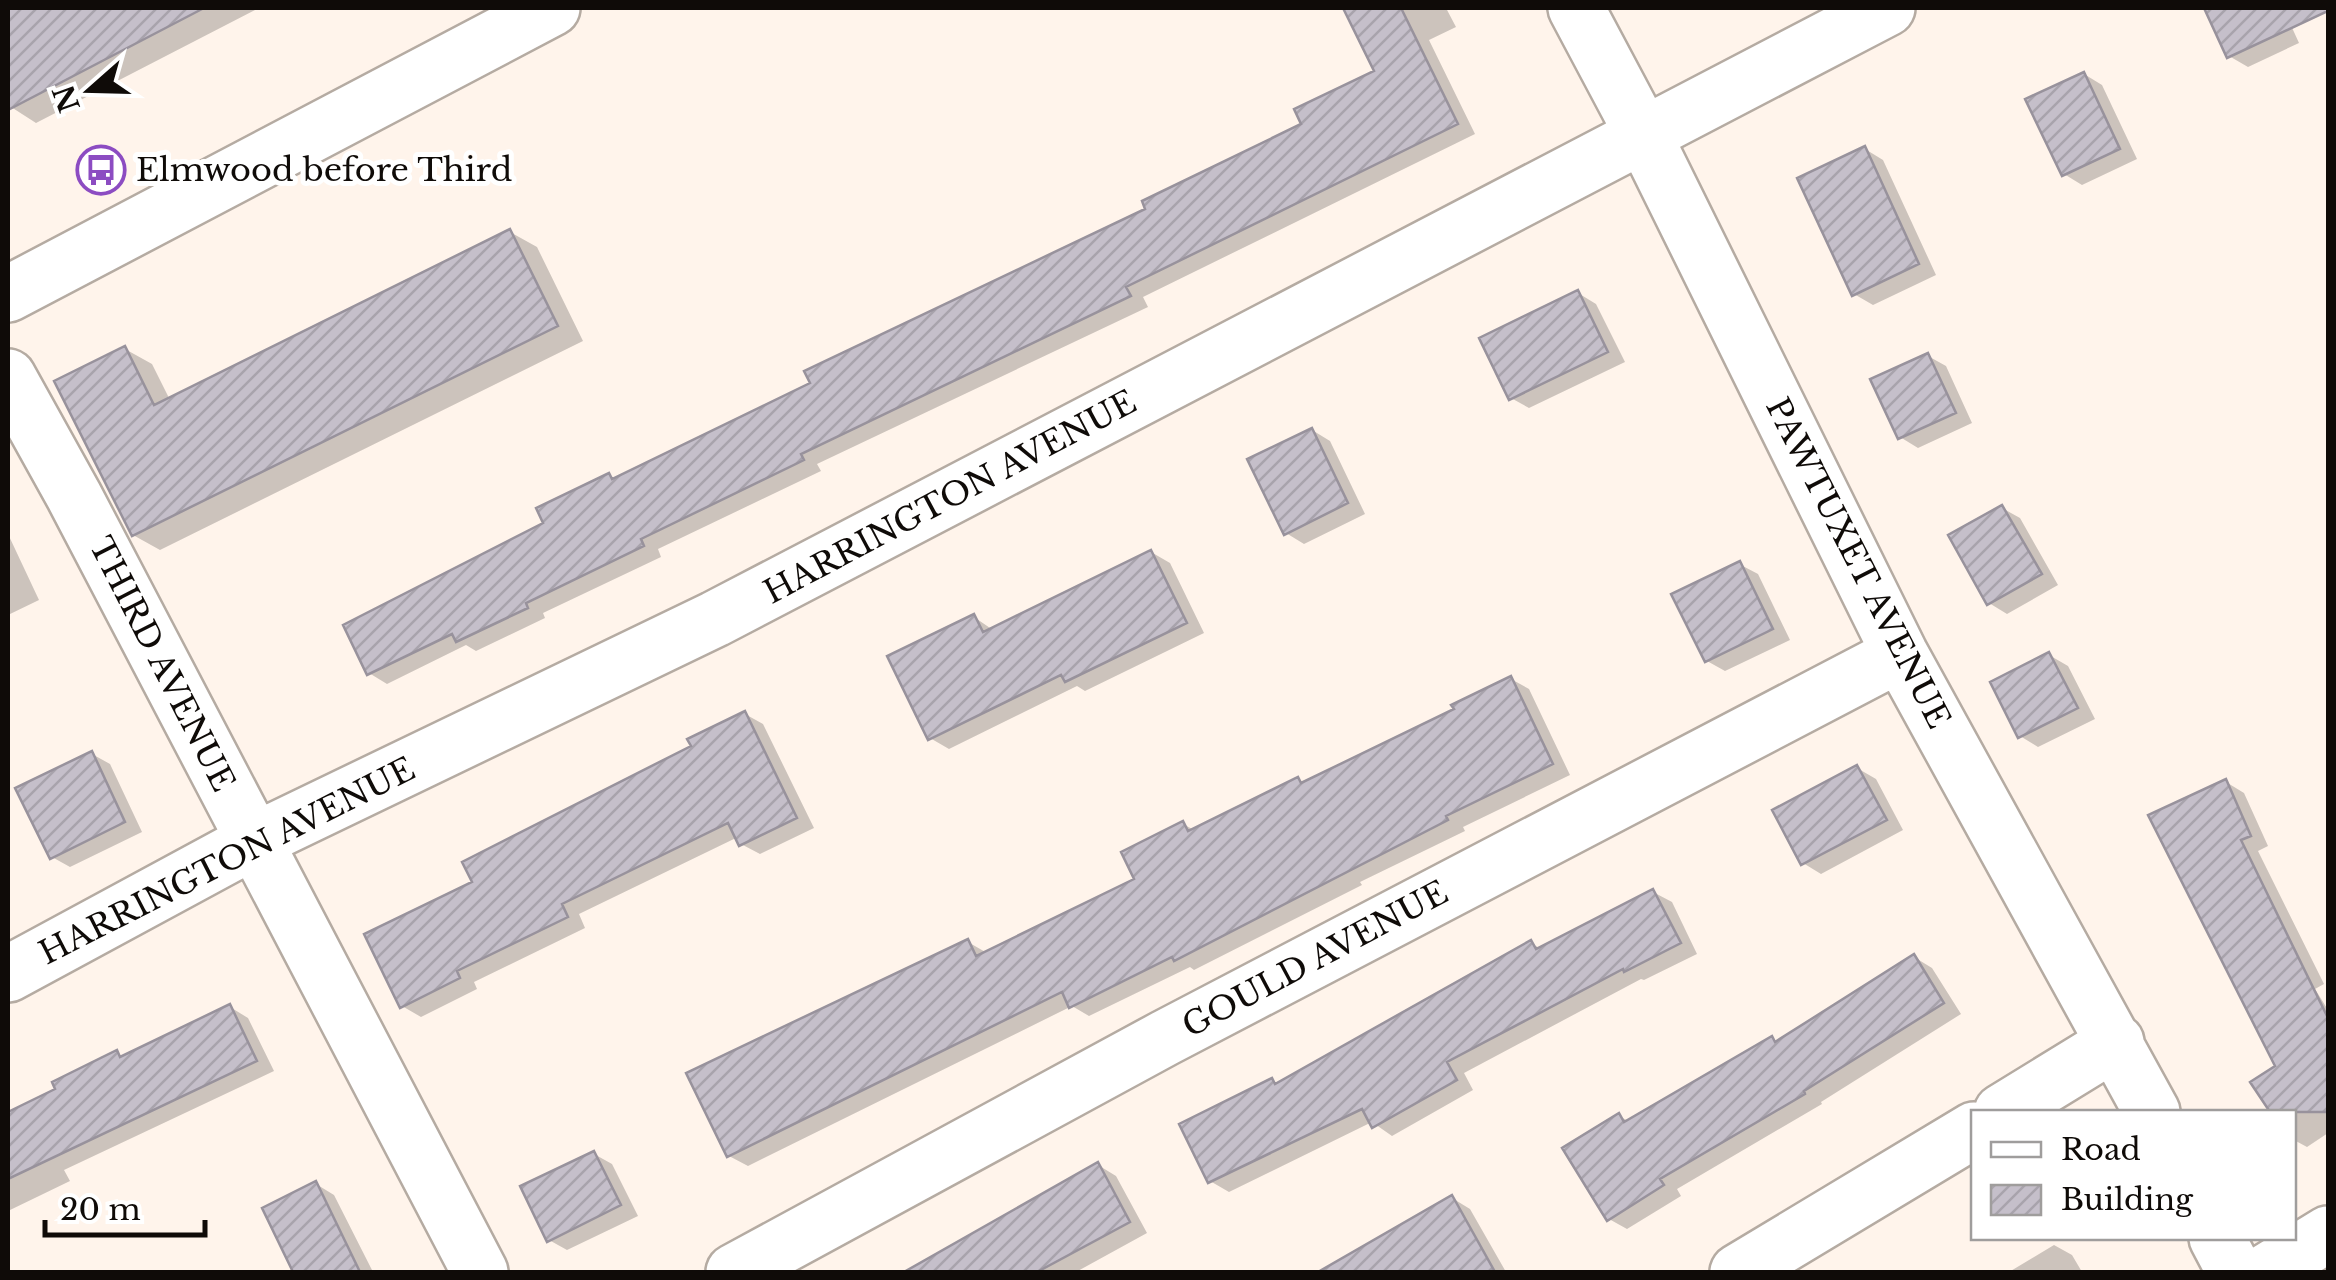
<svg xmlns="http://www.w3.org/2000/svg" width="2336" height="1280" font-family="'Libre Baskerville',serif">
  <defs>
    <pattern id="building-hatch" width="6" height="6" patternUnits="userSpaceOnUse" patternTransform="scale(2.5)"><rect width="6" height="6" fill="#c5bfca"/><path d="M-1 1l2-2M0 6l6-6M5 7l2-2" fill="none" stroke="#a8a3ac"/></pattern>
  </defs>
  <rect width="100%" height="100%" fill="#fff4eb"/>
  <path fill="#0003" d="M8,8H259L36,123L8,105Z
    M1346,8H1446L1456,27L1429,40L1475,134L1143,297L1148,307L817,464L821,471L658,549L661,557L543,613L545,618L476,651L466,645L387,684L369,673L609,476L617,480L814,384L1149,210L1304,125L1377,72Z
    M2207,8H2283L2299,43L2248,67L2229,56Z
    M2084,74L2102,85L2137,159L2082,185L2064,174Z
    M1865,149L1883,160L1936,275L1873,305L1854,294Z
    M510,232L537,247L583,341L160,550L133,535L125,349L152,364L170,400Z
    M1578,293L1596,304L1625,362L1529,408L1511,398Z
    M1928,356L1946,366L1972,423L1918,448L1900,437Z
    M1312,430L1330,441L1365,514L1304,544L1286,533Z
    M2002,508L2020,518L2058,585L2007,614L1989,603Z
    M8,534L39,600L8,615Z
    M1151,552L1170,563L1204,633L1085,691L1077,686L949,749L930,738L974,617L993,630Z
    M1739,564L1758,574L1790,640L1725,671L1707,661Z
    M2049,655L2068,666L2095,719L2038,747L2020,736Z
    M1511,679L1529,689L1570,775L1463,827L1465,831L1360,882L1362,885L1194,970L1190,967L1089,1016L1072,1006L748,1166L729,1156L968,942L987,953L1137,880L1183,824L1194,830L1298,779L1306,784L1457,710Z
    M745,714L763,724L814,828L760,854L741,844L738,837L579,914L585,928L474,982L477,989L421,1017L402,1006L475,883Z
    M92,754L110,764L142,832L70,867L52,857Z
    M1857,768L1876,779L1903,830L1821,874L1803,863Z
    M2226,782L2244,793L2268,846L2258,851L2324,984L2315,989L2328,1010V1133L2307,1147L2294,1140V1112H2273L2254,1083L2278,1066Z
    M1653,892L1672,902L1697,954L1644,980L1641,979L1464,1073L1473,1090L1392,1136L1372,1122L1229,1192L1210,1181L1272,1081L1279,1085L1531,943L1541,949Z
    M1914,957L1932,968L1961,1014L1821,1102L1822,1104L1677,1189L1681,1196L1627,1229L1609,1219L1619,1116L1630,1122L1772,1039L1778,1043Z
    M230,1007L248,1018L274,1071L64,1170L70,1181L8,1211V1115L59,1090L117,1053L125,1058Z
    M594,1154L612,1164L638,1216L567,1250L549,1240Z
    M1098,1165L1116,1176L1147,1233L1076,1272H909Z
    M316,1184L334,1195L373,1272H296L265,1209Z
    M1452,1198L1470,1209L1506,1272H1353L1345,1260Z
    M2054,1245L2072,1255L2082,1272H2009Z"/>
  <path fill="url(#building-hatch)" stroke="#98929c" stroke-width="2.5" d="M8,8H204L8,110Z
    M1343,8H1401L1458,124L1126,287L1131,296L801,454L804,460L641,539L644,546L526,603L528,608L456,642L452,634L367,675L343,625L543,523L536,508L609,473L612,479L810,383L804,371L1145,209L1142,201L1301,124L1294,109L1374,71Z
    M2204,8H2328V11L2227,58Z
    M2084,72L2120,149L2062,176L2025,99Z
    M1865,146L1919,264L1852,296L1797,178Z
    M510,229L558,326L132,536L54,381L125,346L154,405Z
    M1578,290L1608,352L1509,400L1479,338Z
    M1928,353L1956,413L1898,439L1870,379Z
    M1312,428L1348,503L1284,535L1247,459Z
    M2002,505L2042,574L1987,605L1948,535Z
    M1151,550L1187,623L1065,682L1061,675L928,740L887,656L974,614L983,632Z
    M1740,561L1773,629L1705,662L1671,594Z
    M2049,652L2078,708L2018,738L1990,682Z
    M1511,676L1553,764L1446,816L1448,820L1174,961L1172,957L1069,1008L1062,992L727,1157L686,1073L968,939L976,956L1134,879L1121,852L1183,821L1188,831L1298,777L1301,783L1454,709L1451,705Z
    M745,711L797,818L739,846L728,823L562,904L568,917L457,971L460,978L400,1008L364,934L472,882L462,862L691,746L687,739Z
    M92,751L125,822L50,859L15,788Z
    M1857,765L1887,820L1801,865L1772,810Z
    M2226,779L2251,836L2241,840L2328,1018V1112H2270L2250,1082L2275,1066L2148,815Z
    M1653,889L1681,943L1624,972L1623,969L1447,1062L1457,1080L1372,1128L1362,1109L1208,1183L1179,1124L1272,1078L1275,1084L1531,940L1536,949Z
    M1914,954L1944,1003L1804,1091L1805,1094L1660,1179L1664,1185L1607,1221L1562,1148L1619,1113L1624,1122L1772,1036L1775,1042Z
    M230,1004L257,1061L8,1179V1112L55,1089L52,1082L117,1050L120,1057Z
    M594,1151L621,1205L547,1242L520,1186Z
    M1098,1162L1130,1222L1037,1272H904Z
    M316,1181L360,1272H293L262,1208Z
    M1452,1195L1495,1272H1318Z"/>
  <g fill="none" stroke-linecap="round" stroke-linejoin="round">
    <g stroke="#b5aba2" stroke-width="60">
      <path id="minor" d="M1576,8L1644,136L1900,654L2152,1112
        M8,377L74,496L480,1272
        M8,974L254,841L715,619L1887,8
        M2002,1112L2116,1042
        M2217,1238L2235,1272
        M734,1272L1165,1038L1900,654
        M1738,1272L1974,1130
        M2266,1272L2328,1234"/>
    </g>
    <g stroke="#b5aba2" stroke-width="60">
      <path id="primary" d="M8,294L552,8"/>
    </g>
    <use href="#minor" stroke="#fff" stroke-width="55"/>
    <use href="#primary" stroke="#fff" stroke-width="55"/>
  </g>
  <defs>
    <g id="bus-ring" transform="scale(2.5)"><circle r="9.5" fill="#fff" stroke="#8c4cc2" stroke-width="1.5"/><path d="M-5-6H5V4H4V6H2V4H-2V6H-4V4H-5ZM-3.5-4V0h7V-4ZM-3.5 1.2v1.5H-2V1.2ZM2 1.2v1.5H3.5V1.2Z" fill="#8c4cc2"/></g>
  </defs>
  <g fill-rule="evenodd">
    <use href="#bus-ring" x="101" y="170"/>
  </g>
  <g text-anchor="middle" dominant-baseline="central" stroke-width="10" stroke-linejoin="round" paint-order="stroke">
    <g font-size="32" fill="#0f0b08" stroke="#fff" text-anchor="start">
      <text x="136" y="170">Elmwood before Third</text>
    </g>
    <g font-size="32" fill="#0f0b08" stroke="#fff">
      <text transform="translate(950 497) rotate(-28)">HARRINGTON AVENUE</text>
      <text transform="translate(1858 563) rotate(63)">PAWTUXET AVENUE</text>
      <text transform="translate(162 664) rotate(63)">THIRD AVENUE</text>
      <text transform="translate(227 861) rotate(-27)">HARRINGTON AVENUE</text>
      <text transform="translate(1315 959) rotate(-28)">GOULD AVENUE</text>
    </g>
  </g>
  <rect width="2336" height="1280" fill="none" stroke="#0f0b08" stroke-width="20"/>
  <rect x="1971" y="1110" width="325" height="130" fill="#ffffff" stroke="#9f9d9c" stroke-width="2.5"/>
  <rect x="1991" y="1142" width="50" height="15" fill="#ffffff" stroke="#9f9d9c" stroke-width="2.5"/>
  <text x="2061" y="1160" font-size="30" fill="#0f0b08">Road</text>
  <rect x="1991" y="1185" width="50" height="30" fill="url(#building-hatch)" stroke="#9f9d9c" stroke-width="2.5"/>
  <text x="2061" y="1210" font-size="30" fill="#0f0b08">Building</text>
  <g transform="translate(90 90) rotate(250)" stroke="#ffffff" stroke-width="8" paint-order="stroke">
  <path d="M0-8L18 38L0 25L-18 38Z" fill="#0f0b08"/>
  <text y="-15" font-size="28" font-weight="bold" text-anchor="middle" fill="#0f0b08">N</text>
  </g>
  <path d="M45 1220v15h160v-15" fill="none" stroke="#0f0b08" stroke-width="5"/>
  <text x="60" y="1220" font-size="30" fill="#0f0b08" stroke="#ffffff" stroke-width="8" paint-order="stroke">20 m</text>
</svg>
